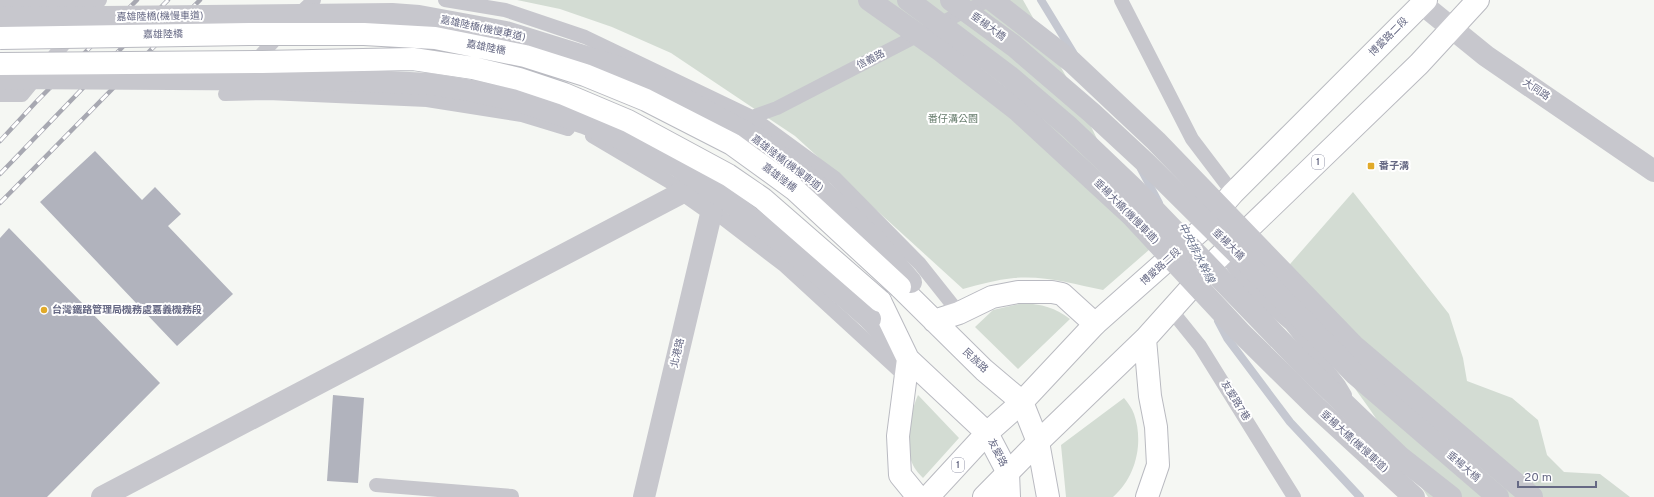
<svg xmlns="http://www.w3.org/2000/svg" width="1654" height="497" font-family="Overpass,'Noto Sans TC',sans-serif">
  <rect width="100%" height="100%" fill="#f5f7f3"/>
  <path fill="#d3dcd3" d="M517,0H1023L1072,87L1150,249L1103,290C1074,284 1043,275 1014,278C996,280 980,284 963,289L795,136L671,53L612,27L560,9Z
    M1353,192L1449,314L1463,358L1467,381L1512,398L1538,420L1547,455L1564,472L1600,474L1630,497H1428L1371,411L1277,279Z
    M1023,303C1041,304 1056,308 1070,319L1018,369L975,327L993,310Z
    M918,395L959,438L923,478C918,473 913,467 911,460C904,440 910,414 918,395Z
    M1124,398C1128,403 1132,408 1134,414C1144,443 1136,477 1113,497H1066L1061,445Z"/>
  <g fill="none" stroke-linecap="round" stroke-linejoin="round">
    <path stroke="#c5c8d1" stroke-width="8" d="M1041,0L1074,54
      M1141,169L1159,203
      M1218,321L1227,338L1290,422L1360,497"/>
  </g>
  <path fill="#b1b3bd" d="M95,151L142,200L155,187L181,214L168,226L233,294L177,346L40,202Z
    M9,228L160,383L47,497H0V238Z
    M333,395L364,398L358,483L327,481Z"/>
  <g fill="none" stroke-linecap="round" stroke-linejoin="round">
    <g stroke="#b9bac1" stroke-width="24">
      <path id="secondary" d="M900,287L984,370L1022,402L1038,442L1048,497
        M880,301L908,359L987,433L1008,473L1009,497
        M934,321L959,313L992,297L1018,292H1052L1062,294L1095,324
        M908,359L898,436L900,475L918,497"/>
    </g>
    <g stroke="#b9bac0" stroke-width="24">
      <path id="primary" d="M1145,339L1150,396L1156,427L1158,465L1147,497
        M928,497L987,433L1022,402L1095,324L1200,231L1233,193L1426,0
        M984,497L1038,442L1145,339L1216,260L1419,64L1478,0"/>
    </g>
    <path stroke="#c7c7cd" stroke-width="14" d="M445,0L505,10L585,37L752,117L835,178L920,264L959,313
      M1121,0L1192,139L1233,193
      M0,1H98
      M297,16L314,0
      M283,31L225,94L268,93L427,100L522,115L568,129
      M0,95H22L100,0
      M752,117L777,108L955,16L989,0
      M592,136L685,191
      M712,210L785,266L906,377
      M1224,253L1249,288L1291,324L1339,385L1345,395
      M1171,310L1200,346L1294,497
      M376,485L512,496V497"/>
    <path stroke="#c7c7cd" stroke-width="22" d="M870,319L905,356
      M102,497L685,191L712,210L644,497"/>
    <path stroke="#c7c7cd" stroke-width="22" d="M1422,4L1486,56L1654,171"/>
    <use href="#secondary" stroke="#fff" stroke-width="22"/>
    <use href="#primary" stroke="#fff" stroke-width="22"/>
    <g stroke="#a7a8b1" stroke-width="4.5">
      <path id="rail" d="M0,141L36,102L137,0
        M0,174L168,0
        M0,203L200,0"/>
    </g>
    <use href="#rail" stroke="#fff" stroke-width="3" stroke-dasharray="9" stroke-linecap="butt"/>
    <g stroke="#b9bac1" stroke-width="24" stroke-linecap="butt">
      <path id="secondary-bridge" d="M0,38L249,34H364L435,38L525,56L585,75L646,100L732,144L794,189L900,287
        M0,64L262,62L413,59L473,68L519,79L564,94L628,121L728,175L763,199L880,301"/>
    </g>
    <path stroke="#c7c7cd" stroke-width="22" d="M869,0L941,51L1017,110L1132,216L1240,332L1316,407L1414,497
      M992,0L1072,62L1156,141L1354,346L1532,497
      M0,18L392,14L419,16L506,32L622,68L686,100L757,139L812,181L876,241L911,282
      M0,78L347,80L430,84L473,91L518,101L584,123L633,144L679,167L730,202L791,250L870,319"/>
    <path stroke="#c7c7cd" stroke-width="22" d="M908,0L1009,76L1069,127L1133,188L1305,366L1400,457L1451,497
      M951,0L1014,46L1092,113L1146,163L1258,274L1356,375L1498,497"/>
    <use href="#secondary-bridge" stroke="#fff" stroke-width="22"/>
  </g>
  <g fill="#e1aa29" stroke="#fff" stroke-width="1.5">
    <rect x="1367" y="162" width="8" height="8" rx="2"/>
    <circle cx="44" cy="310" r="4"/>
  </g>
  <g text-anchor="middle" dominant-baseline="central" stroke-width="4" stroke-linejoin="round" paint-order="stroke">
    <g fill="#fff" stroke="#9496a9" stroke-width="1">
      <rect x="1312" y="155" width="12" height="14" rx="3"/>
      <rect x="952" y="458" width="12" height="14" rx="3"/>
    </g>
    <g font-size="9" font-weight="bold" fill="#666984">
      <text x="1318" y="162">1</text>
      <text x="958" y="465">1</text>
    </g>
    <g font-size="10" fill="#666984" stroke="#fff">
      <text transform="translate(160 17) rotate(-1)">嘉雄陸橋(機慢車道)</text>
      <text transform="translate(988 27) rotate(36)">垂楊大橋</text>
      <text transform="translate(483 29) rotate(12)">嘉雄陸橋(機慢車道)</text>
      <text transform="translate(163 35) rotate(-1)">嘉雄陸橋</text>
      <text transform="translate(1389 37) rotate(-45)">博愛路二段</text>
      <text transform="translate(486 48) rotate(11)">嘉雄陸橋</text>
      <text transform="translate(871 60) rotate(-27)">信義路</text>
      <text transform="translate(1536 90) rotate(34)">大同路</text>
      <text transform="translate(787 164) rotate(37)">嘉雄陸橋(機慢車道)</text>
      <text transform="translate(779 178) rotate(37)">嘉雄陸橋</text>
      <text transform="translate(1126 212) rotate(45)">垂楊大橋(機慢車道)</text>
      <text transform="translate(1228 245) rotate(45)">垂楊大橋</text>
      <text transform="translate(1161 267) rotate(-42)">博愛路二段</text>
      <text transform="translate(678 353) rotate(-77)">北港路</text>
      <text transform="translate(975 361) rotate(43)">民族路</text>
      <text transform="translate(1235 401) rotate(58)">友愛路7巷</text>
      <text transform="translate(1354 442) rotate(42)">垂楊大橋(機慢車道)</text>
      <text transform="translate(997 453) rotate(63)">友愛路</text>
      <text transform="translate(1463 467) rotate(41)">垂楊大橋</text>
    </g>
    <g font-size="10" fill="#657b6b" stroke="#fff">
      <text x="953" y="119">番仔溝公園</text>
    </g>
    <g font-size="10" font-weight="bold" fill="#666984" stroke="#fff" text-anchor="start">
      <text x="1379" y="166">番子溝</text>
      <text x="52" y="310">台灣鐵路管理局機務處嘉義機務段</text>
    </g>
    <g font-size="11" font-style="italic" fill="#6c758e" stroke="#fff">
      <text transform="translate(1196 253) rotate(63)">中央排水幹線</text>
    </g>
  </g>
  <path d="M1518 481v6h78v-6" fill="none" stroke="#666984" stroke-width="2"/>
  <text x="1524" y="481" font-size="12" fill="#666984" stroke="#ffffff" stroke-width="3" paint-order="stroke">20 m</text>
</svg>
